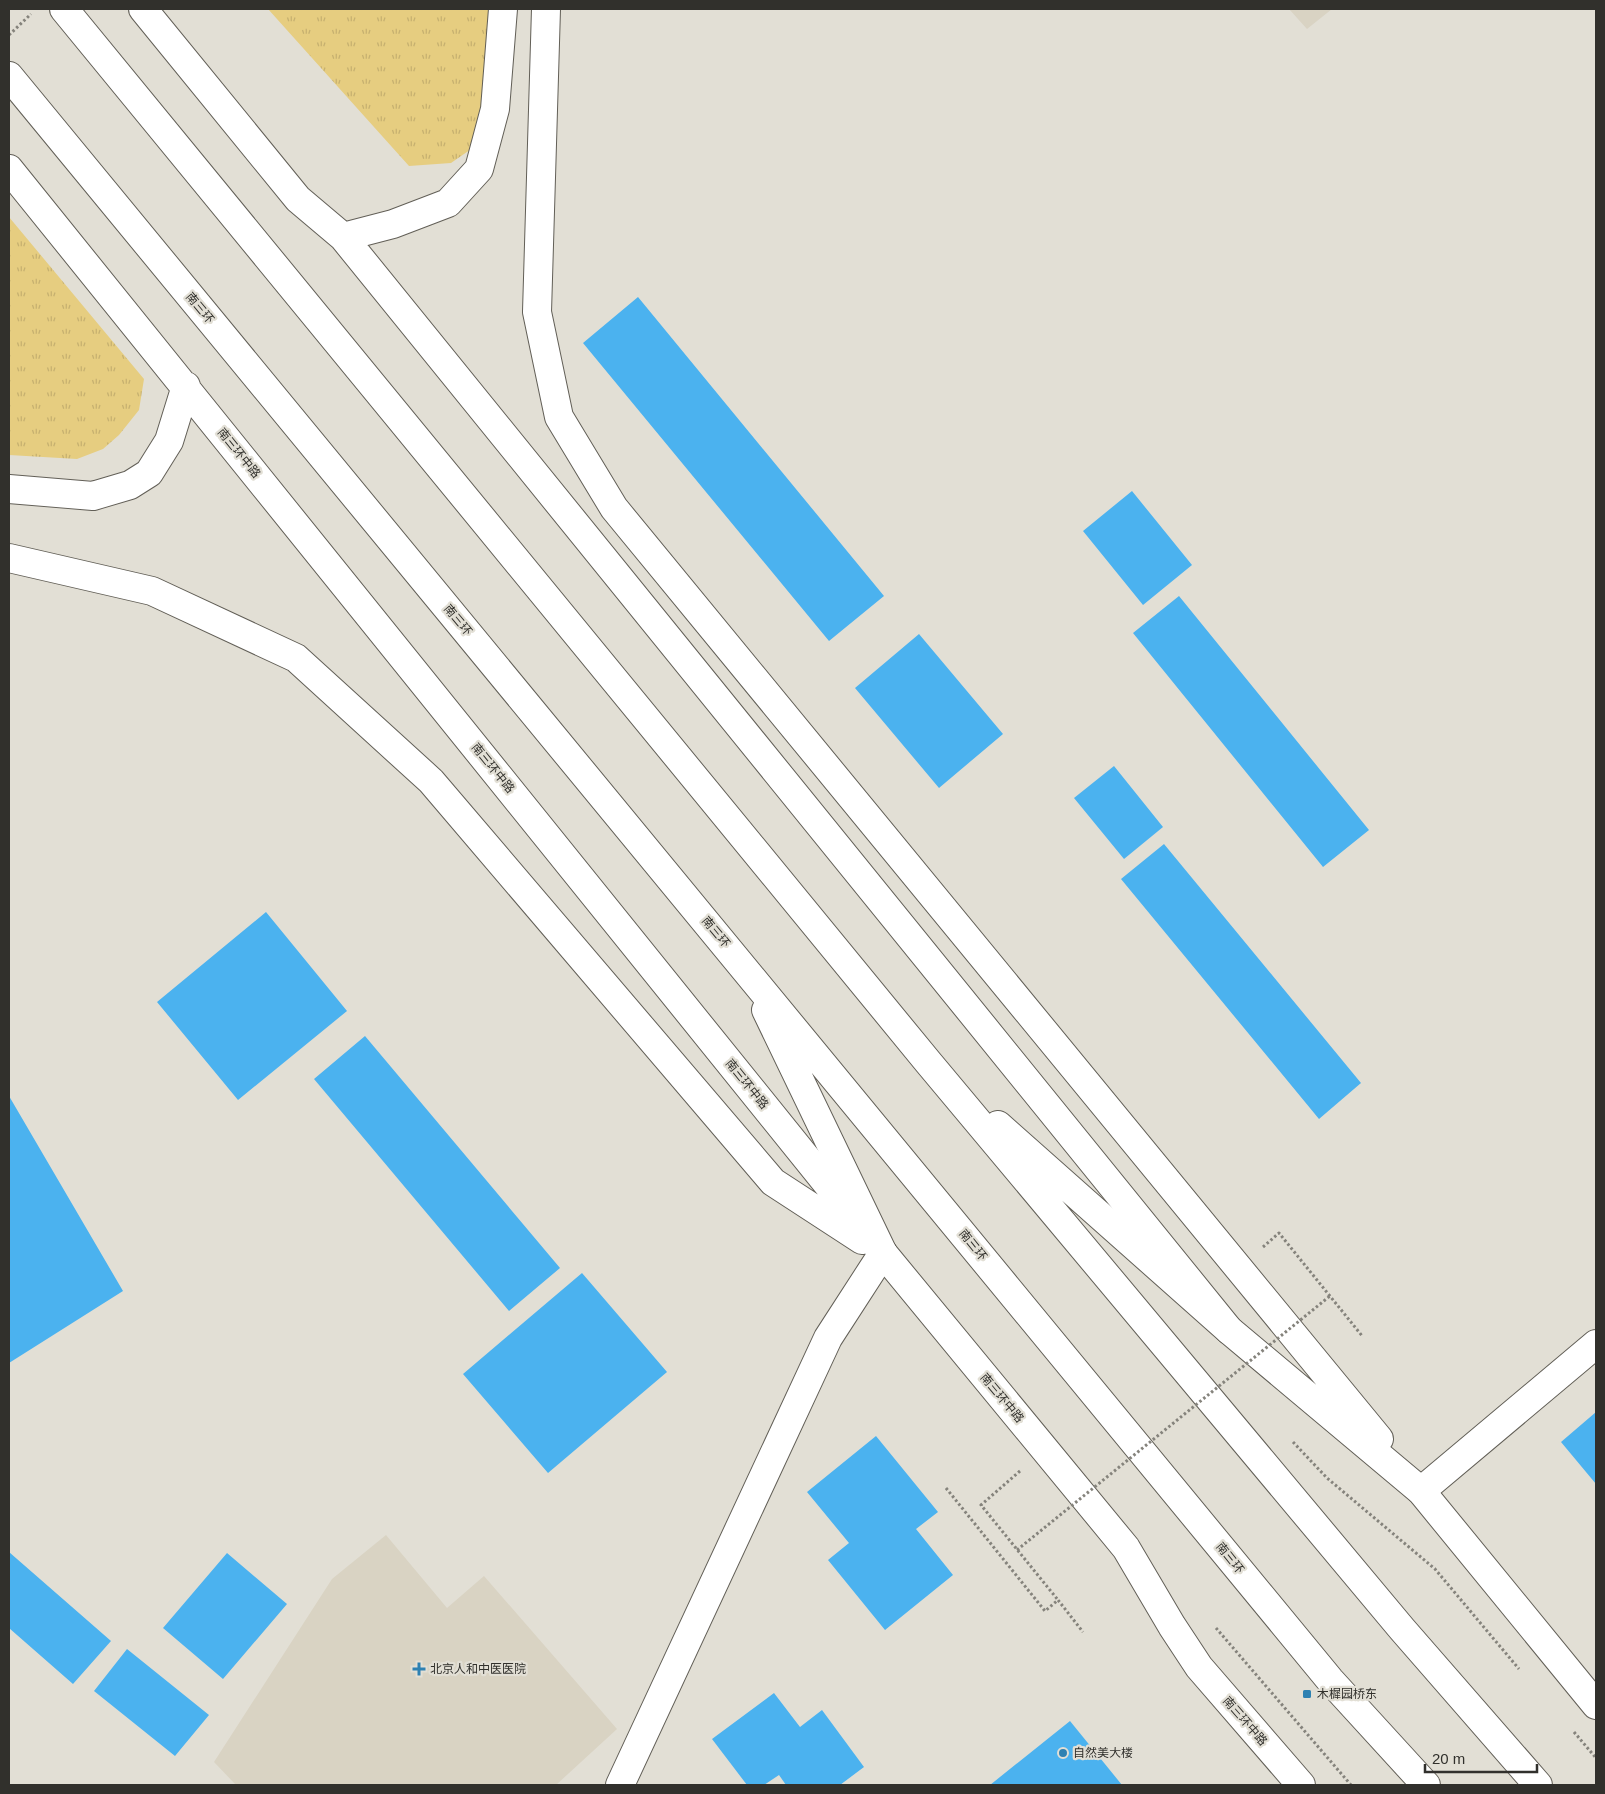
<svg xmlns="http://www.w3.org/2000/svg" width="1605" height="1794" font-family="Arial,'Noto Sans SC',sans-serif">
  <defs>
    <pattern id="grass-tufts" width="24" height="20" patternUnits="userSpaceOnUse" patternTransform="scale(1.25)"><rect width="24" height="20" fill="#e6cd80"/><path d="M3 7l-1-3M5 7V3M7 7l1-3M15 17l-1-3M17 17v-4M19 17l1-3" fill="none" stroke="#c6b06f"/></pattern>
  </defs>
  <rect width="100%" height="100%" fill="#e2dfd5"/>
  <path fill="#d9d3c3" d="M1289,9H1332L1307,29Z
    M386,1535L447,1608L484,1576L617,1729L556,1785H236L214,1762L332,1579Z"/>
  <path fill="url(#grass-tufts)" d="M268,9H495L477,145L451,163L409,166Z
    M9,217L144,379L139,410L119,435L103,449L77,459L9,455Z"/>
  <path fill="#4bb2ef" d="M638,297L884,596L829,641L583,343Z
    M1132,491L1192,565L1143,605L1083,531Z
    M1179,596L1369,830L1323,867L1133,633Z
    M919,634L1003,734L939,788L855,688Z
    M1114,766L1163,827L1124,859L1074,798Z
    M1164,844L1361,1083L1319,1119L1121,879Z
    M266,912L347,1011L238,1100L157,1002Z
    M365,1036L560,1268L509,1311L314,1079Z
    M9,1096L123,1291L9,1363Z
    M582,1273L667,1372L548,1473L463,1374Z
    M1596,1412V1484L1561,1442Z
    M876,1436L938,1512L916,1529L953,1575L885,1630L828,1560L849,1543L807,1492Z
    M9,1552L111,1641L73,1684L9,1628Z
    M227,1553L287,1604L223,1679L163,1628Z
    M127,1649L209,1715L175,1756L94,1691Z
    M774,1693L800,1727L822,1710L864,1767L840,1785H786L779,1775L764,1785H747L712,1739Z
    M1070,1721L1122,1785H990Z"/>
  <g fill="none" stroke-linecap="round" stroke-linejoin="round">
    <g stroke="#625f57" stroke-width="30">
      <path id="minor" d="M1421,1491L1596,1344
        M620,1785L828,1338L883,1253"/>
    </g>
    <g stroke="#625f57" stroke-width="30">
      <path id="tertiary" d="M143,9L298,199L343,237L1229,1330L1421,1491L1596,1705
        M546,9L537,312L559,417L614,508L1379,1439
        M9,169L883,1253L1126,1548L1172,1626L1199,1667L1301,1785
        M343,237L393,224L448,203L479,169L495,109L503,9
        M9,489L93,496L130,485L149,473L169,441L186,386
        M9,558L152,591L296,658L431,781L773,1182L862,1240"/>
    </g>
    <g stroke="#625f57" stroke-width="30">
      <path id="trunk" d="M64,9L928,1062L1402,1629L1538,1785
        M9,76L1330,1680L1426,1785
        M766,1010L883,1253
        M998,1125L1229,1330"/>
    </g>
    <path stroke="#85837c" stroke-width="3" stroke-dasharray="2.5 2.5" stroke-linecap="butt" d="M9,35L31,14
      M1263,1247L1279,1233L1363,1337
      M1293,1442L1327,1478L1435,1569L1519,1669
      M1020,1471L981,1505L1058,1600
      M946,1488L1045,1611L1058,1600L1083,1632
      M1216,1628L1351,1785
      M1574,1732L1596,1758"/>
    <use href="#minor" stroke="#fff" stroke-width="28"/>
    <use href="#tertiary" stroke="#fff" stroke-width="28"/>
    <use href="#trunk" stroke="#fff" stroke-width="28"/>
    <path stroke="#85837c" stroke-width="3" stroke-dasharray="2.5 2.5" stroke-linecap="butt" d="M1017,1550L1330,1296"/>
  </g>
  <g fill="#2e81b2" stroke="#e2dfd5" stroke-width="2">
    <path d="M416.5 1661.5h5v5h5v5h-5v5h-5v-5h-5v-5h5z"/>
    <rect x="1302" y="1689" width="10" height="10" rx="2.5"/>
    <circle cx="1063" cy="1753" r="5"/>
  </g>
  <g text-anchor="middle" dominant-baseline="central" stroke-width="4.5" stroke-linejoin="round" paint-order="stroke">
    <g font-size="12" fill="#31302c" stroke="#e2dfd5">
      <text transform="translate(200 308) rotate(50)">南三环</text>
      <text transform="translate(239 453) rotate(51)">南三环中路</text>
      <text transform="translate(458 620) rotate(50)">南三环</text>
      <text transform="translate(493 768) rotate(51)">南三环中路</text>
      <text transform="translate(716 932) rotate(50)">南三环</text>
      <text transform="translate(747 1084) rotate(51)">南三环中路</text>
      <text transform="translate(973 1245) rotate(51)">南三环</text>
      <text transform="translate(1002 1398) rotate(50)">南三环中路</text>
      <text transform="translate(1230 1558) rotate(51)">南三环</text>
      <text transform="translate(1245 1721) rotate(49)">南三环中路</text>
    </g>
    <g font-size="12" fill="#31302c" stroke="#e2dfd5" text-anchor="start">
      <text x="430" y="1669">北京人和中医医院</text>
      <text x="1317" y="1694">木樨园桥东</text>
      <text x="1073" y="1753">自然美大楼</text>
    </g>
  </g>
  <rect width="1605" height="1794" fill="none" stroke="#31302c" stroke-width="20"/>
  <path d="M1425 1764v8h112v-8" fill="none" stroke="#31302c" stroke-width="2.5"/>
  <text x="1432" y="1764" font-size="15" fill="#31302c" stroke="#e2dfd5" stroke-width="4" paint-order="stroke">20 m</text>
</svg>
